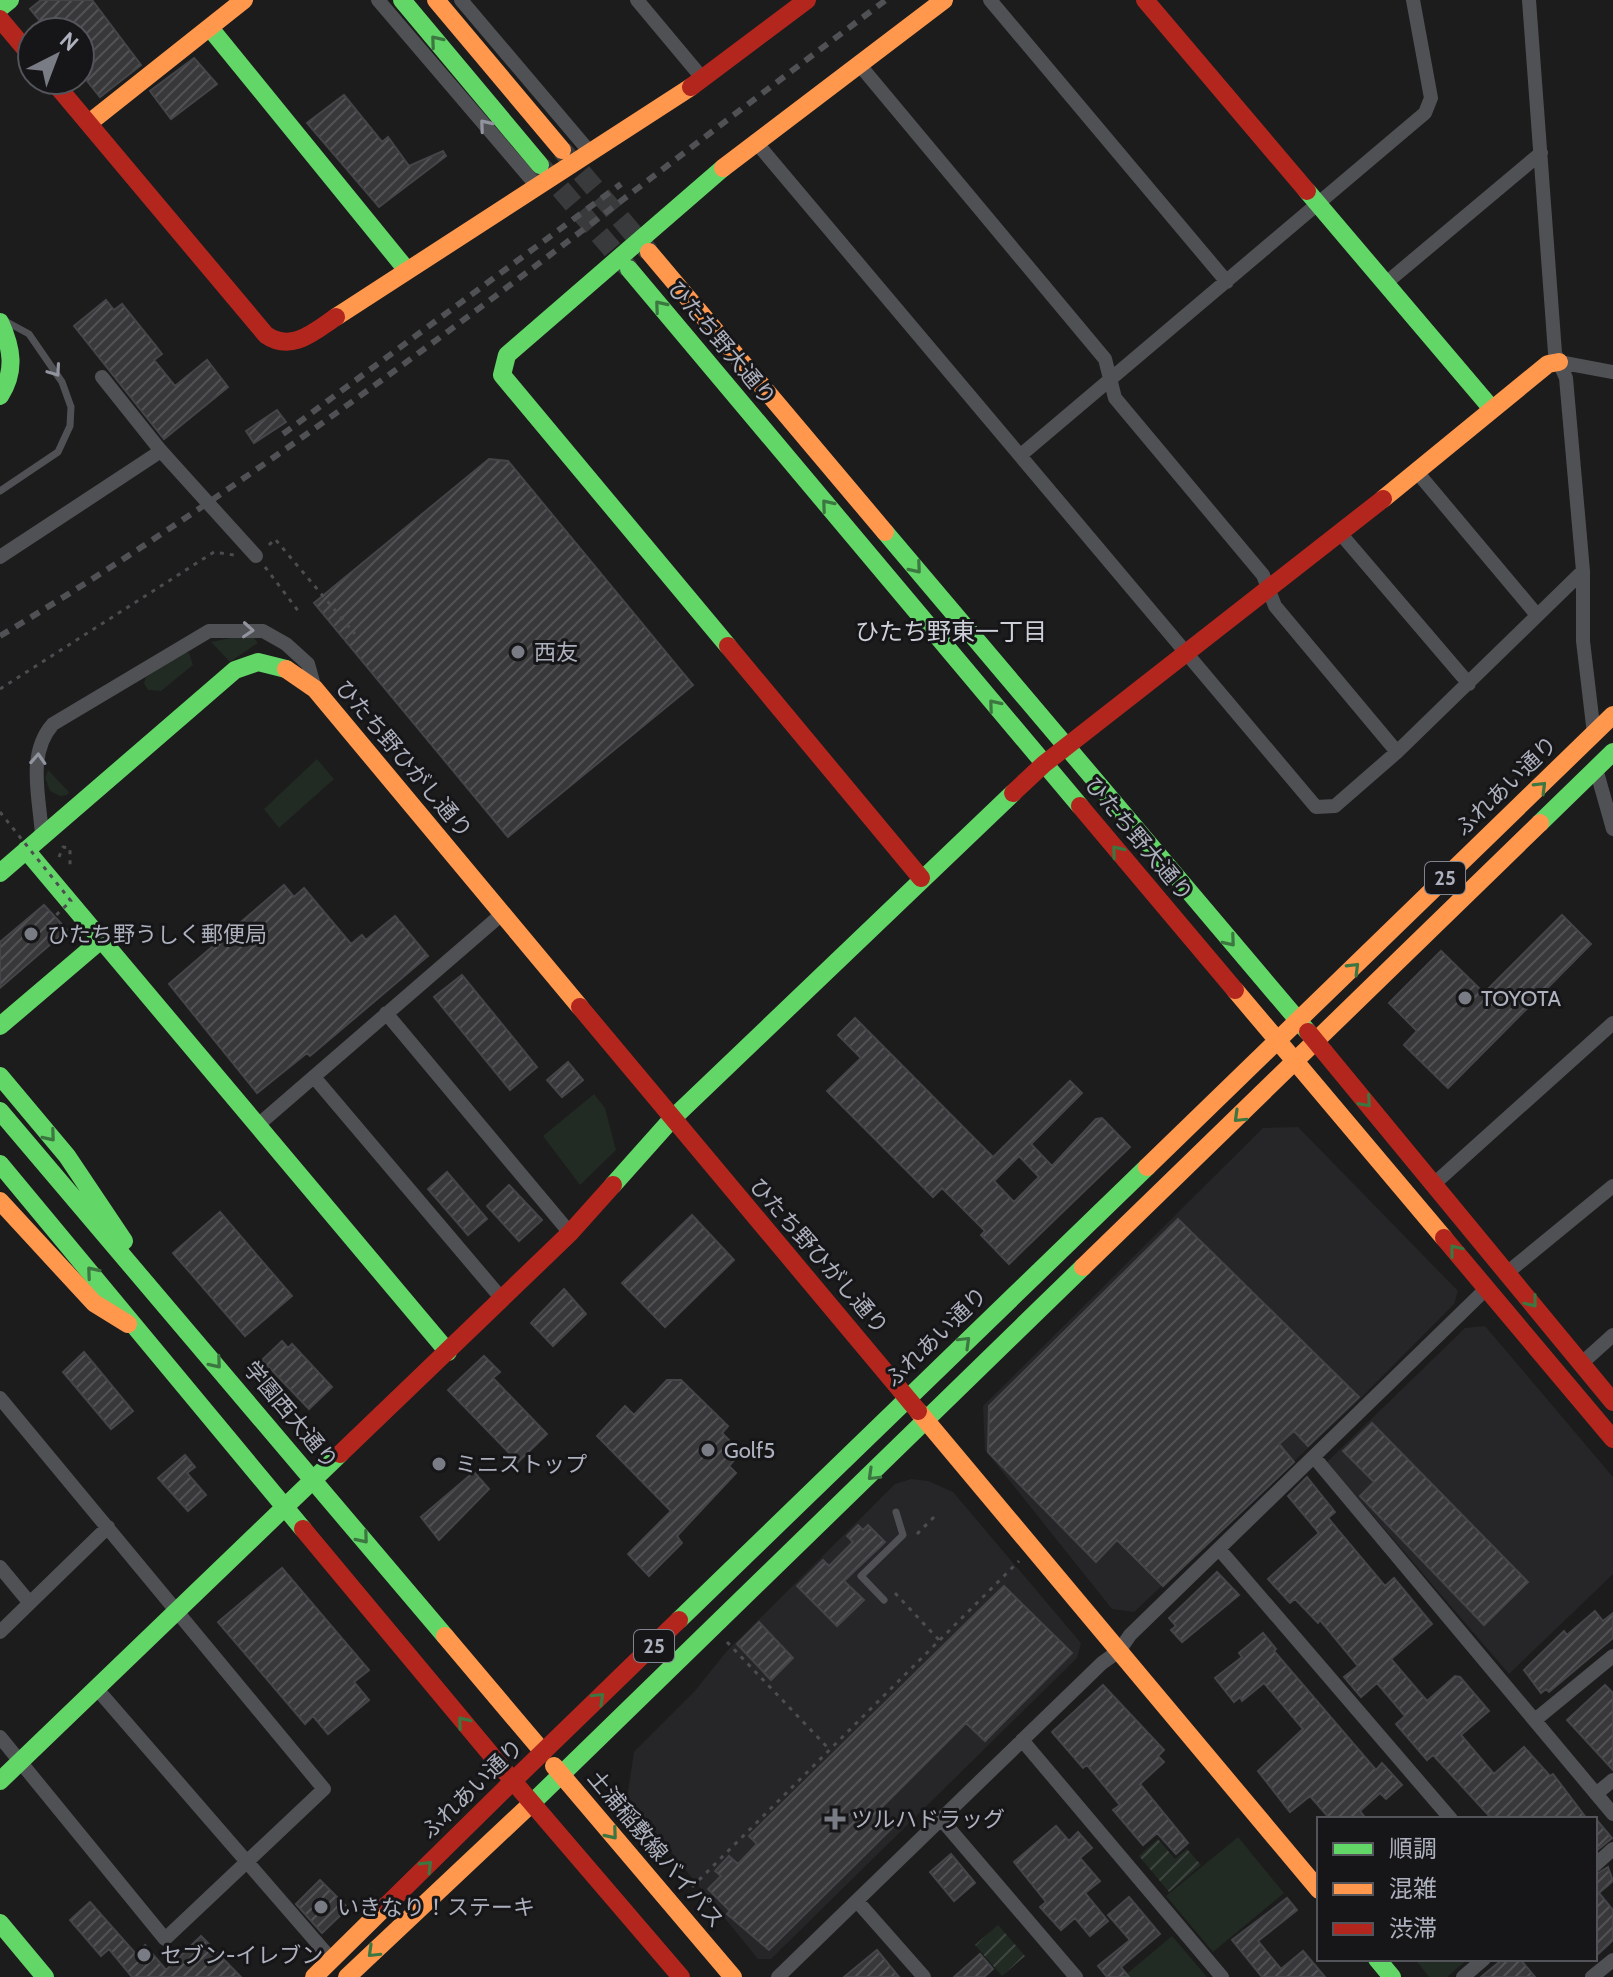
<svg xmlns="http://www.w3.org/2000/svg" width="1613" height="1977" font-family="Cabin,'Noto Sans JP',sans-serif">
  <defs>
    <pattern id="garden-furrows" width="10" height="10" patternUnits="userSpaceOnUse" patternTransform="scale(2)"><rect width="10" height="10" fill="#212a23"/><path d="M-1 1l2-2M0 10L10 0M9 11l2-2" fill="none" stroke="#3f4641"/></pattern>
    <pattern id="building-hatch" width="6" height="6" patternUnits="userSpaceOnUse" patternTransform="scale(2)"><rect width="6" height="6" fill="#38383a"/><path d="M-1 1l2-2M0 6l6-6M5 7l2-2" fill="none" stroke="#525255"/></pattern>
  </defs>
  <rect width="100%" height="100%" fill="#1c1c1c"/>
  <path fill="#262628" d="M1298,1127L1458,1291L1454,1304L1354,1405L1134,1612L1112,1609L985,1450L983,1406L1263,1128Z
    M1485,1326L1613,1477V1574L1509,1674L1327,1462L1465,1328Z
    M911,1479L928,1481L953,1492L1081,1643L1077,1658L771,1959H758L627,1798L634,1752L694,1692L727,1651L895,1484Z"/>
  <path fill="#212a23" d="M240,636L254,638L258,643L230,662L211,642Z
    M183,652L189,653L193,665L161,691L148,690L144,683L146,677Z
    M317,759L334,779L279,828L264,809Z
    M48,770L69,792L67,795L60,796L50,791L45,778Z
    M594,1094L605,1108L616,1150L580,1185L543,1136Z
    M1238,1837L1284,1893L1213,1952L1166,1896Z
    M1172,1936L1207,1977H1123Z
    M1415,1959H1468L1447,1977H1429Z"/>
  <path fill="url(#garden-furrows)" d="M1158,1839L1175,1859L1187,1849L1201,1865L1169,1892L1139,1856Z
    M998,1925L1025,1956L1002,1976L975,1945Z"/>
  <path fill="url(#building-hatch)" stroke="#444548" stroke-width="2" fill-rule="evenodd" d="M41,0H92L141,65L100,97L80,72V32H49L30,9Z
    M194,58L217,84L171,119L150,91Z
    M344,95L382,142L388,137L409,166L443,151L446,156L379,207L307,123Z
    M106,300L114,310L122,304L156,346L162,354L154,360L175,386L207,360L228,387L164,439L74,326Z
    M277,410L286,422L254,443L246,431Z
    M489,459L508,461L693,685L508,837L314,603Z
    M284,885L294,897L304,888L351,944L362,935L366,940L395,916L428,956L310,1056L307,1053L257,1093L169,984Z
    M44,905L67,930L0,988V942Z
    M1562,915L1591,944L1448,1088L1404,1045L1417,1031L1389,1003L1441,951L1484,993Z
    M462,975L537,1067L510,1090L434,997Z
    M855,1018L993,1157L1070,1081L1082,1093L1031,1144L1052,1166L1096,1119L1102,1118L1130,1147L1009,1264L981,1235L985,1231L942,1188L933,1197L827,1091L861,1058L838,1035ZM1019,1156L1039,1177L1014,1202L994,1181Z
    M568,1062L583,1080L562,1097L547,1080Z
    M447,1172L487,1219L468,1235L428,1189Z
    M509,1185L542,1220L519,1241L487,1206Z
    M220,1212L292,1296L245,1336L173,1253Z
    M692,1215L734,1260L665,1327L622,1283Z
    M1178,1219L1359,1397L1308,1446L1294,1431L1279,1444L1294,1462L1163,1586L1117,1540L1096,1562L988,1452L989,1406Z
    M564,1289L586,1314L553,1346L531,1323Z
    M282,1341L288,1348L292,1344L332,1387L309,1409L262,1360Z
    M84,1352L133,1411L111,1429L63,1372Z
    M484,1356L500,1372L493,1378L547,1434L518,1462L448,1390Z
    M667,1380H681L728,1426L722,1433L741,1452L729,1466L736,1473L677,1536L682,1543L649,1576L628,1554L671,1511L597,1436L625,1406L634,1415Z
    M1372,1423L1528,1582L1484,1625L1360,1496L1374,1482L1343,1451Z
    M185,1455L195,1467L187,1473L206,1495L188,1511L158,1478Z
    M474,1472L489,1489L439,1540L421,1517Z
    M1307,1477L1335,1512L1328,1518L1385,1586L1394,1578L1432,1624L1391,1659L1427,1701L1455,1676L1460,1677L1489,1711L1461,1735L1494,1774L1524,1747L1550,1776L1553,1774L1587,1819H1492L1433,1755L1427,1760L1396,1724L1405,1716L1377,1683L1361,1697L1344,1677L1358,1666L1320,1620L1318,1623L1295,1599L1290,1603L1268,1579L1319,1533L1288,1496Z
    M858,1525L863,1530L868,1525L885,1542L844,1581L864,1600L837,1626L797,1586L823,1560L829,1566L853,1542L847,1536Z
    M282,1568L369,1670L354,1682L369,1700L328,1734L313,1716L305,1724L218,1622Z
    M1217,1572L1239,1595L1182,1642L1171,1630L1176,1626L1169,1618Z
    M1004,1586L1072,1653L985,1741L966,1723L878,1811L893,1827L769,1950L727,1914L730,1911L708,1889L721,1876L715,1871L729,1856L738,1864L757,1844L749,1836Z
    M1595,1611L1603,1621L1613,1613V1638L1549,1692L1546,1689L1541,1693L1524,1670L1564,1631L1567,1635Z
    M759,1622L793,1658L771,1680L737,1644Z
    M1263,1633L1276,1649L1274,1651L1376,1770L1382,1763L1402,1785L1386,1799L1380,1793L1360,1811L1366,1819H1330L1310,1796L1290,1812L1258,1771L1303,1729L1264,1683L1242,1701L1240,1697L1234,1702L1215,1678L1242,1657L1239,1653Z
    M1103,1685L1164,1750L1158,1756L1164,1762L1140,1784L1188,1843L1176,1854L1157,1833L1143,1845L1113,1810L1120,1805L1087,1765L1083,1768L1052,1732Z
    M1605,1685L1613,1693V1770L1567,1720Z
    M1595,1818L1612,1838L1595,1852Z
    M1056,1826L1069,1841L1078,1832L1092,1848L1080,1858L1100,1881L1085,1893L1108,1921L1090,1936L1075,1918L1061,1930L1040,1907L1046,1902L1014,1862Z
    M951,1854L975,1883L954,1901L930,1872Z
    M1608,1867L1613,1881L1599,1893L1613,1910V1940L1595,1957V1875Z
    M320,1880L348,1908L322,1933L296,1904Z
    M1129,1897L1160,1934L1121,1967L1129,1977H1107L1098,1966L1130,1940L1108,1915Z
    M1287,1898L1297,1910L1258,1941L1281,1969L1303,1951L1325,1977H1262L1232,1940Z
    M90,1902L136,1954L145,1945L166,1970L201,1936L241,1977H132L109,1949L101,1956L70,1920Z
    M877,1950L899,1977H844Z
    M980,1954L993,1969L984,1977H954Z
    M1503,1959H1520L1535,1977H1481Z"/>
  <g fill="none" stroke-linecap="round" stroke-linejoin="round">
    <path stroke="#393a3c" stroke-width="20" stroke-dasharray="20 10" stroke-linecap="butt" d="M562,150L649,252
      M541,166L629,269"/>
    <path stroke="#4c4d50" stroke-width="3" stroke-dasharray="4 6" stroke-linecap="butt" d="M269,545L275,539L355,634
      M265,567L299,612
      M0,689L214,552L234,555
      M59,857L63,847L70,848V870
      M917,1534L934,1517
      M895,1593L939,1640
      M727,1642L829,1749
      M692,1887L1019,1561"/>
    <path stroke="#505155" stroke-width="7" d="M0,491L58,452L70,426L71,407L62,382L29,334L5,321
      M884,1600L861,1576L903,1535L896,1512"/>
    <path stroke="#505155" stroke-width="14" d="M378,0L536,185
      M461,0L589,151
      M637,0L703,79
      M990,0L1227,282
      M1529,0L1555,353L1566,378L1583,571V641L1594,734
      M858,63L1105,359L1115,398L1263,575L1275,606L1397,752
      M755,141L1316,807L1335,806L1397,752L1583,571
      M1386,283L1541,153
      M1559,362L1613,372
      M1022,454L1425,113L1431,98L1413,0
      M1417,472L1537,615
      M1340,533L1469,684
      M0,557L161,451
      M1596,769L1613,829
      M42,836C40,799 26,754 53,724L209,631H263L286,644L308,664L315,689
      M386,1013L570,1233
      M314,1077L502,1299
      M258,1125L502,914
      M1435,1183L1613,1023
      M1508,1272L1613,1186
      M1582,1363L1613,1335
      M0,1398L324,1789L165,1939L0,1737
      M1314,1457L1613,1814
      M1219,1549L1451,1819
      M0,1567L29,1602
      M0,1632L108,1527
      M97,1689L332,1960
      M1535,1720L1613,1656
      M1022,1740L1222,1977
      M1596,1794L1613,1780
      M941,1819L1076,1977
      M1595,1865L1613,1849
      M857,1901L924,1977
      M778,1977L1102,1663L1119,1651L1130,1635L1486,1289
      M1463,1977L1484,1959
      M1592,1977L1613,1960"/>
    <path stroke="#63d668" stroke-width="18" d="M402,0L540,165
      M0,8L10,0
      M210,28L406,269
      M723,168L507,355L502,375L728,646
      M1307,191L1492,409
      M629,269L1080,806
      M0,322C12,348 16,371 0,396
      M885,532L1308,1032
      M1540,823L1613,752
      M26,850L448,1352
      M0,873L235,670L258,662L286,669
      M0,1026L101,940
      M0,1076L67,1156L124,1241
      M0,1111L445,1636
      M0,1164L303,1529
      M613,1185L671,1120L1013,793
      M679,1620L1147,1167
      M0,1781L340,1454
      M532,1803L1083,1267
      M0,1923L45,1977
      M1377,1959L1392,1977"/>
    <path stroke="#ff974d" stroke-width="18" d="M436,0L562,150
      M89,123L244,0
      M723,168L944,0
      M649,252L885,532
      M336,317L691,87
      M1383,499L1548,364L1559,362
      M286,669L315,689L580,1007
      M1235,990L1444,1238
      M1147,1167L1613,715
      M0,1201L94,1303L128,1324
      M1083,1267L1540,823
      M918,1411L1319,1890
      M445,1636L543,1752
      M554,1766L733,1977
      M314,1977L387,1905
      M347,1977L532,1803"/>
    <path stroke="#b3261e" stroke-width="18" d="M1145,0L1307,191
      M0,19L32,57
      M52,80L266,335C292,353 315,331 336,317
      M691,87L807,0
      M728,646L921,878
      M1013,793L1044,764L1383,499
      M1080,806L1235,990
      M580,1007L918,1411
      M1308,1032L1613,1402
      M1444,1238L1613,1439
      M340,1454L570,1233L613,1185
      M303,1529L513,1781L387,1905
      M679,1620L513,1781L681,1977"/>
    <path stroke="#505154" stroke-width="6" stroke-dasharray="10 8" stroke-linecap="butt" d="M283,434L621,184
      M0,636C312,449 595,217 886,0"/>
    <path stroke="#4c4d50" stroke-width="3" stroke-dasharray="4 6" stroke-linecap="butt" d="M0,812L71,901L55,916"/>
    <path stroke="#505155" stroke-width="14" d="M102,377L161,451L256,556"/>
  </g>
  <defs><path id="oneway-chevron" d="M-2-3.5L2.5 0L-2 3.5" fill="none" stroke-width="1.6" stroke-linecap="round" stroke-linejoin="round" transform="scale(2)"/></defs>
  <g stroke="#3c7640">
    <use href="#oneway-chevron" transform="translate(436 41) rotate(-130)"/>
    <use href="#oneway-chevron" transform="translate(660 306) rotate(-130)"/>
    <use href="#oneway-chevron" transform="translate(827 505) rotate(-130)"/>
    <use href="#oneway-chevron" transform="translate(916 568) rotate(50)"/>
    <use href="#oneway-chevron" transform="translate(994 705) rotate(-130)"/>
    <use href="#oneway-chevron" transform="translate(1541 787) rotate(-45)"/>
    <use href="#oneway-chevron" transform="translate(1117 851) rotate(-130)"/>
    <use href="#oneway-chevron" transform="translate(1230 941) rotate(50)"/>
    <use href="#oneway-chevron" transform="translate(1354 968) rotate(-45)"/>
    <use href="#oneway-chevron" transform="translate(1366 1102) rotate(49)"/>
    <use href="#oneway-chevron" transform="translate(1239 1117) rotate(136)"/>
    <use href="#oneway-chevron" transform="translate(50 1136) rotate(50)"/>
    <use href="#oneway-chevron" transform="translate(1455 1250) rotate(-129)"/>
    <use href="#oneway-chevron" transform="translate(92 1272) rotate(-130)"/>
    <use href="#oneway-chevron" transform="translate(1532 1302) rotate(51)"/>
    <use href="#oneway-chevron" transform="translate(965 1342) rotate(-44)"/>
    <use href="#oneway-chevron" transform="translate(216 1363) rotate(50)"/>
    <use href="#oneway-chevron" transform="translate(873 1475) rotate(136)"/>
    <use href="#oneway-chevron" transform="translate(363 1538) rotate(50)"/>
    <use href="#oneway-chevron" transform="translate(599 1698) rotate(-44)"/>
    <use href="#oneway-chevron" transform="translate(463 1722) rotate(-130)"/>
    <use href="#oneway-chevron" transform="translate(612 1834) rotate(50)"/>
    <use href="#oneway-chevron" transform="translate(427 1866) rotate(-45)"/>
    <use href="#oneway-chevron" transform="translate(373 1952) rotate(136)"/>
  </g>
  <g stroke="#91949e">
    <use href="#oneway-chevron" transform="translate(485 125) rotate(-130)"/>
    <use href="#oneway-chevron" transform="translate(55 371) rotate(55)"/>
    <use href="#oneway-chevron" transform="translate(248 630) rotate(4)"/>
    <use href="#oneway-chevron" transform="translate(38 759) rotate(-87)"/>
  </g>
  <g fill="#7a7c85" stroke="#161618" stroke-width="3">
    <circle cx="518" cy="652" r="8"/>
    <circle cx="31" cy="934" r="8"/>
    <circle cx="1465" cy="998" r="8"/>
    <circle cx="708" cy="1450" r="8"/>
    <circle cx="439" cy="1464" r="8"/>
    <path d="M831 1807h8v8h8v8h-8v8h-8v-8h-8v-8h8z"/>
    <circle cx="321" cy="1907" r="8"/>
    <circle cx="144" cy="1955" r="8"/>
  </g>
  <g text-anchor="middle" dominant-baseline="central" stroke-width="6" stroke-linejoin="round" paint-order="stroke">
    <g fill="#161618" stroke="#80828c" stroke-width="2">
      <rect x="1425" y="862" width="40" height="32" rx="6"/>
      <rect x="634" y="1630" width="40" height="32" rx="6"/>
    </g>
    <g font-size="20" font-weight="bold" fill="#adb0bd">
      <text x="1445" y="878">25</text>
      <text x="654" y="1646">25</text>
    </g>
    <g font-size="22" fill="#adb0bd" stroke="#161618">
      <text transform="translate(722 343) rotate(50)">ひたち野大通り</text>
      <text transform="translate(404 759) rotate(50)">ひたち野ひがし通り</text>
      <text transform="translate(1506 786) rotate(-44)">ふれあい通り</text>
      <text transform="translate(1139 839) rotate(50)">ひたち野大通り</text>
      <text transform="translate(819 1256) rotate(49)">ひたち野ひがし通り</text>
      <text transform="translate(936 1337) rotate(-44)">ふれあい通り</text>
      <text transform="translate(291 1415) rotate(50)">学園西大通り</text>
      <text transform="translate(472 1789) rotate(-44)">ふれあい通り</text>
      <text transform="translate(656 1849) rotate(50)">土浦稲敷線バイパス</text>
    </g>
    <g font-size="22" fill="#adb0bd" stroke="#161618" text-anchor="start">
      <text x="534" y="652">西友</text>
      <text x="47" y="934">ひたち野うしく郵便局</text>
      <text x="1481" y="998">TOYOTA</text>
      <text x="724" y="1450">Golf5</text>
      <text x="455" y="1464">ミニストップ</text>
      <text x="851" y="1819">ツルハドラッグ</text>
      <text x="337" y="1907">いきなり！ステーキ</text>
      <text x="160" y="1955">セブン-イレブン</text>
    </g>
    <g font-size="24" fill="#ced0d9" stroke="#161618">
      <text x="951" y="631">ひたち野東一丁目</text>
    </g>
  </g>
  <rect x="1317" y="1817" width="280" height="144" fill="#161618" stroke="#52545a" stroke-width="2"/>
  <rect x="1333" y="1843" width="40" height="12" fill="#63d668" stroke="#52545a" stroke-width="2"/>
  <text x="1389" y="1857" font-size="24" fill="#adb0bd">順調</text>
  <rect x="1333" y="1883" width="40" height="12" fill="#ff974d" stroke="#52545a" stroke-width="2"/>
  <text x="1389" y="1897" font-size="24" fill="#adb0bd">混雑</text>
  <rect x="1333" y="1923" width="40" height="12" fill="#b3261e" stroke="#52545a" stroke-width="2"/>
  <text x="1389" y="1937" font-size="24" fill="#adb0bd">渋滞</text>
  <g transform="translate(56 56) rotate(42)"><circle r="38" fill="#161618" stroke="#52545a" stroke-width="2"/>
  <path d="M0-6L14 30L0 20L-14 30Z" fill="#7a7c85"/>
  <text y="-12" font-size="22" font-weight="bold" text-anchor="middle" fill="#adb0bd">N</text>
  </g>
</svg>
